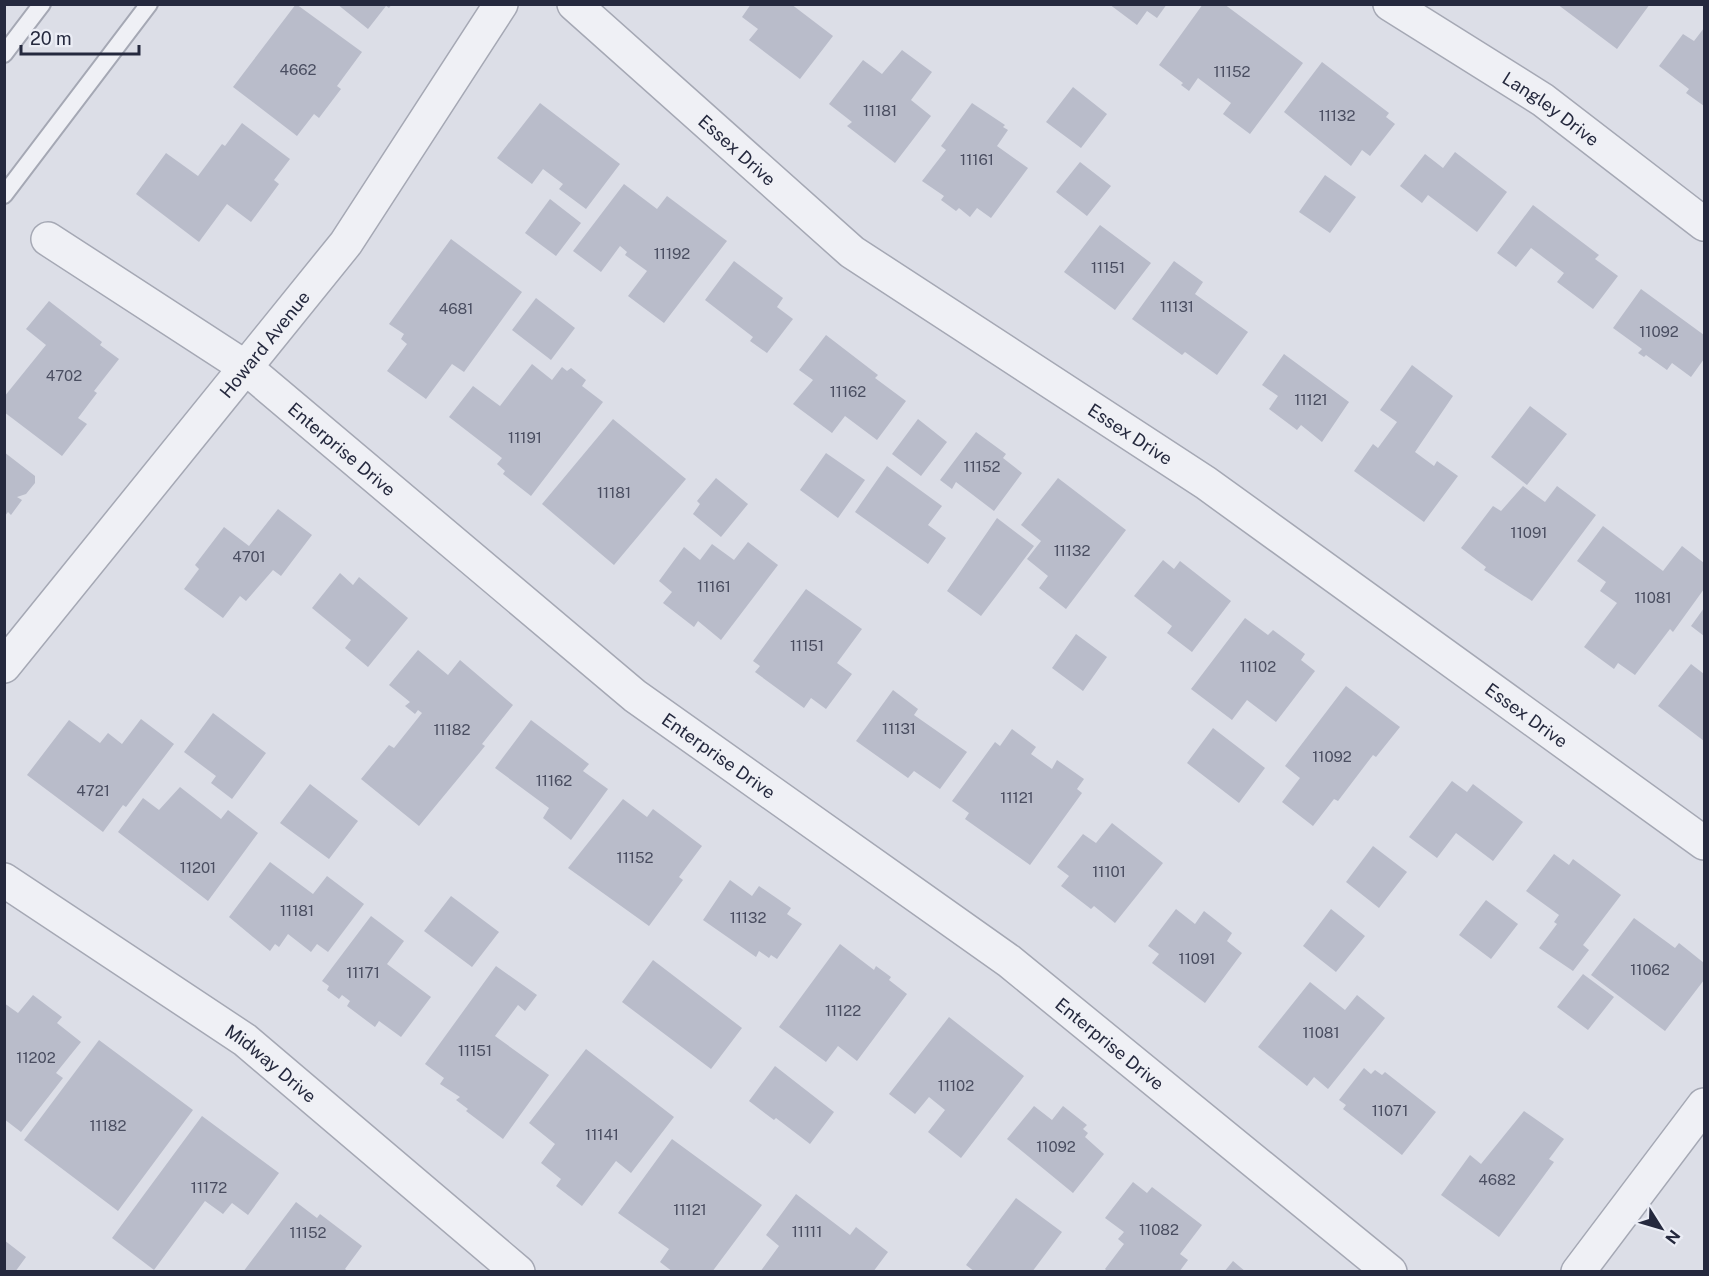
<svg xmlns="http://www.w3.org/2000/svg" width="1709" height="1276" font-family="'Public Sans',sans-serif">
  <rect width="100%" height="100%" fill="#dcdee7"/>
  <path fill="#b9bcca" d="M296,4L362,52L337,86L341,89L319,118L314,114L297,136L233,87Z
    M337,4H392L389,8L386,6L368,29Z
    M751,4H791L833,36L800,79L749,40L758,29L742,17Z
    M1109,4H1167L1157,18L1147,11L1137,25Z
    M1203,4H1224L1303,63L1250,134L1223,114L1231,103L1198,78L1189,91L1181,85L1183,83L1159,65Z
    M1557,4H1650L1617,49Z
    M1704,28V106L1686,93L1689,89L1659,66L1683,34L1694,41Z
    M902,50L932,72L911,100L931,116L895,163L847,126L852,122L829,104L863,60L882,74Z
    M1322,62L1389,113L1386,117L1395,124L1370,156L1362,150L1351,166L1284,112Z
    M1073,87L1107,114L1081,148L1046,122Z
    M540,103L620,164L586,209L559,189L563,184L543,169L532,184L497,158Z
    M972,103L1005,125L1003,127L1008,130L997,146L1028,168L991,218L977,208L970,217L959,208L956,211L941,200L944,196L922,181L946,150L941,146Z
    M242,123L290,159L274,180L279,184L251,222L227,204L199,242L136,194L166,153L198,176L222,144L225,146Z
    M1455,152L1507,192L1477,232L1428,195L1422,203L1400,186L1425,154L1443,168Z
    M1080,162L1111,186L1087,216L1056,192Z
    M1325,175L1356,197L1330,233L1299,212Z
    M624,184L657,209L667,196L727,241L664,323L628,296L647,271L625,255L627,252L620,246L601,272L573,251Z
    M550,199L581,223L556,256L525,233Z
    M1533,205L1599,255L1595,259L1618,276L1593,309L1557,282L1564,273L1531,248L1516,267L1497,253Z
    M1100,225L1151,263L1115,310L1064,272Z
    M451,239L522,292L464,372L452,364L426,399L387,371L407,344L401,339L404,334L389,324Z
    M734,261L783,298L777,307L793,319L767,353L750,341L753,337L705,300Z
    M1174,261L1203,282L1195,294L1248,332L1217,375L1185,352L1182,355L1132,319Z
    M1641,289L1704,335V359L1691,377L1672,363L1667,370L1646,355L1644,357L1638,353L1642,349L1613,328Z
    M536,298L575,328L551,360L512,330Z
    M49,301L102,342L100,345L119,359L94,391L97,393L78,418L87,424L62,456L4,412V397L46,345L26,329Z
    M826,335L878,375L875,378L906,401L877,440L845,416L832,433L793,404L813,380L799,370Z
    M1284,354L1349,402L1322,442L1301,425L1297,430L1269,409L1278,396L1262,385Z
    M532,364L552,380L562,367L567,371L571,368L586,380L582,386L603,402L531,496L503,474L505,471L497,464L502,458L449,417L473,386L500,406Z
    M1412,365L1453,396L1415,452L1434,466L1437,461L1458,476L1424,522L1354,471L1373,444L1378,448L1397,422L1380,410Z
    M1530,406L1567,434L1527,485L1491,457Z
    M613,419L686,479L614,565L542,504Z
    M918,419L947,442L921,476L892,454Z
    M976,432L1006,454L1003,458L1022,473L994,511L956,482L952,489L940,480Z
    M4,452L35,476V483L26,494L17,497L22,500L11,515L8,512L4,517Z
    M826,453L865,480L838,518L800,490Z
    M887,466L942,506L928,525L946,538L928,564L855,512Z
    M716,478L748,504L721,537L693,514L700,504L697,501Z
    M1058,478L1126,530L1066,609L1039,588L1048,576L1027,559L1041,541L1021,525Z
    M1523,486L1545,502L1557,486L1596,515L1532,601L1484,570L1486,567L1461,548L1493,506L1501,511Z
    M278,509L312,535L281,576L273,570L246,601L240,596L223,618L184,589L199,569L195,565L224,527L249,546Z
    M997,518L1034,546L981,616L947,591Z
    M1603,526L1663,571L1682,546L1704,563V589L1673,632L1670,629L1635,675L1618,663L1614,669L1584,647L1617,603L1600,591L1606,582L1577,561Z
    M748,542L778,565L721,640L698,621L694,627L663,603L672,592L659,581L684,547L700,560L712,544L734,560Z
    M1163,560L1174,569L1180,561L1231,601L1192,652L1167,633L1172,626L1134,596Z
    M340,573L353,585L359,577L408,618L368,667L345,648L351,640L312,608Z
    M806,589L862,629L837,663L852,674L826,709L811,698L804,708L755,672L760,666L753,661Z
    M1704,608V636L1691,626Z
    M1245,618L1268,635L1273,630L1305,654L1301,660L1315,671L1276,722L1247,700L1232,720L1191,689Z
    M1076,634L1107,657L1083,691L1052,668Z
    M418,650L448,675L460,660L513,705L482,744L485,746L419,826L361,779L389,745L394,748L422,713L418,710L415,714L405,706L410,702L389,685Z
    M1691,664L1704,674V741L1658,706Z
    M1346,686L1400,727L1376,757L1373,755L1338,801L1334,799L1313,826L1282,802L1300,778L1285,766Z
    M893,690L918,709L914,715L967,752L940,789L914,771L908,778L856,741Z
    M213,713L266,753L232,799L211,783L216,776L184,752Z
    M141,719L174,744L126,807L123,805L103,832L27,775L69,720L100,743L108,733L122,744Z
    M531,720L589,764L583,771L608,789L571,840L543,818L549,808L495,768Z
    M1213,728L1265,768L1239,803L1187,763Z
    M1012,729L1036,747L1031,754L1052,769L1057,760L1084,779L1077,789L1082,793L1030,865L965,819L969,813L952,801L995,742L1000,746Z
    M1452,781L1467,792L1473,784L1523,822L1493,861L1456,833L1437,858L1409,837Z
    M310,784L358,821L329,859L280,823Z
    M180,787L221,819L228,810L258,833L208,901L118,832L143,798L159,810Z
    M623,799L647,817L653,809L702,846L679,877L683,880L649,926L568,868Z
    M1112,823L1163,863L1115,923L1094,906L1091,909L1061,886L1069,876L1057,867L1083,834L1096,843Z
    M1373,846L1407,872L1379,908L1346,882Z
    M1554,854L1569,865L1573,859L1621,895L1583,945L1589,950L1573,971L1539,948L1557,924L1554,922L1559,915L1526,891Z
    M270,862L313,894L327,876L364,904L328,952L317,944L311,952L288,934L279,947L275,944L270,951L229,917Z
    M730,880L752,896L759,886L791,908L787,914L802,924L777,959L771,955L769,958L759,951L756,957L703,920Z
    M451,896L499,932L472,967L424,931Z
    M1486,900L1518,924L1491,959L1459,935Z
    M1176,909L1195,924L1204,911L1232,933L1227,941L1242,953L1205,1003L1152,963L1159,954L1148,946Z
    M1331,909L1365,936L1336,972L1303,946Z
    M371,916L404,941L387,964L431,997L401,1037L379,1021L375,1027L347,1006L350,1001L342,995L339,999L327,990L329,986L322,981Z
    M1634,918L1675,948L1679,943L1704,963V980L1665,1031L1591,975Z
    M840,944L874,970L876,966L891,977L889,980L907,994L857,1061L838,1046L826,1062L779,1027Z
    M653,960L742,1028L711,1069L622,1002Z
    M496,966L537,995L525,1011L518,1005L495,1036L549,1075L503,1139L466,1111L468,1109L456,1100L460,1097L440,1084L444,1078L425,1064Z
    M1583,974L1614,997L1588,1030L1557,1007Z
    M1310,982L1345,1010L1357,995L1385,1018L1328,1089L1314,1077L1307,1086L1258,1047Z
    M33,995L62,1017L57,1023L81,1042L56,1073L63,1078L21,1132L4,1119V1003L18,1013Z
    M949,1017L1024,1076L961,1158L928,1132L945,1110L929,1097L915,1114L889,1094Z
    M99,1040L193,1110L118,1211L24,1140Z
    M586,1049L674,1117L631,1173L616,1161L582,1206L556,1186L561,1179L541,1163L555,1144L529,1123Z
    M775,1066L834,1112L810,1144L776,1118L774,1120L749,1101Z
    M1364,1068L1371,1074L1375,1070L1382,1075L1385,1072L1436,1112L1402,1155L1343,1109L1346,1105L1339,1100Z
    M1034,1106L1052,1120L1063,1106L1087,1125L1083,1129L1088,1133L1085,1137L1104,1154L1073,1193L1007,1139Z
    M1524,1111L1564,1139L1549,1159L1554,1162L1499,1237L1441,1195L1470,1155L1481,1164Z
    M202,1116L279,1173L248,1215L232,1203L223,1214L205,1201L154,1270L112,1238Z
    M672,1139L762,1205L712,1272H673L660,1262L669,1249L618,1213Z
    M1133,1182L1147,1193L1152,1187L1202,1225L1180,1254L1188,1260L1179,1272H1108L1105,1269L1124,1244L1118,1239L1124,1232L1105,1218Z
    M796,1194L850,1235L856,1227L888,1252L873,1272H760L779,1246L766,1235Z
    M1016,1198L1062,1232L1032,1272H975L966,1265Z
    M296,1202L317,1218L320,1214L362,1246L345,1269L349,1272H243Z
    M4,1240L26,1257L15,1272H4Z
    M1233,1261L1246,1272H1224Z"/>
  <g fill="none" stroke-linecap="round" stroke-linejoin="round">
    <g stroke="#a5a8b4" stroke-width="20">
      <path id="service" d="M4,54L42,4
        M4,195L149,4"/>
    </g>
    <g stroke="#a5a8b4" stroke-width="36">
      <g id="minor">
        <path id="s1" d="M574,4L852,252L1206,483L1704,843"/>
        <path id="s2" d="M1390,4L1543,100L1704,224"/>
        <path id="s3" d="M48,239L245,367L635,696L1009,961L1390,1272"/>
        <path id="s4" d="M4,666L346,243L501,4"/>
        <path id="s5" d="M4,880L245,1040L518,1272"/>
        <path d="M1578,1272L1704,1105"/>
      </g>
    </g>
    <use href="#service" stroke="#eff0f5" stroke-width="16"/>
    <use href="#minor" stroke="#eff0f5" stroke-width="33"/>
  </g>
  <g text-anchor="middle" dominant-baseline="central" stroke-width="4.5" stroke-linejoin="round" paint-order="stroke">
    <g font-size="15" fill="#4a4e61">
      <text x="298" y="69">4662</text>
      <text x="1232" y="71">11152</text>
      <text x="880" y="110">11181</text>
      <text x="1337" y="115">11132</text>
      <text x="977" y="159">11161</text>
      <text x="672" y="253">11192</text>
      <text x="1108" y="267">11151</text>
      <text x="1177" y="306">11131</text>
      <text x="456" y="308">4681</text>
      <text x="1659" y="331">11092</text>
      <text x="64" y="375">4702</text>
      <text x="848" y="391">11162</text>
      <text x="1311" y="399">11121</text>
      <text x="525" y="437">11191</text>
      <text x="982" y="466">11152</text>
      <text x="614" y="492">11181</text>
      <text x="1529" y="532">11091</text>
      <text x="1072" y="550">11132</text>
      <text x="249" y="556">4701</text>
      <text x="714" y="586">11161</text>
      <text x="1653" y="597">11081</text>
      <text x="807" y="645">11151</text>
      <text x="1258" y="666">11102</text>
      <text x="899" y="728">11131</text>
      <text x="452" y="729">11182</text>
      <text x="1332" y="756">11092</text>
      <text x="554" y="780">11162</text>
      <text x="93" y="790">4721</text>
      <text x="1017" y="797">11121</text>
      <text x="635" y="857">11152</text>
      <text x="198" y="867">11201</text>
      <text x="1109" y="871">11101</text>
      <text x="297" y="910">11181</text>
      <text x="748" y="917">11132</text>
      <text x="1197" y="958">11091</text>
      <text x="1650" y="969">11062</text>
      <text x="363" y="972">11171</text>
      <text x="843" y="1010">11122</text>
      <text x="1321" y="1032">11081</text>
      <text x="475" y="1050">11151</text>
      <text x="36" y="1057">11202</text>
      <text x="956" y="1085">11102</text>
      <text x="1390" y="1110">11071</text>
      <text x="108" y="1125">11182</text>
      <text x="602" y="1134">11141</text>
      <text x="1056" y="1146">11092</text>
      <text x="1497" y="1179">4682</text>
      <text x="209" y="1187">11172</text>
      <text x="690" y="1209">11121</text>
      <text x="1159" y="1229">11082</text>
      <text x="807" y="1231">11111</text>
      <text x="308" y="1232">11152</text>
    </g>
    <g font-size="18" fill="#25293e" stroke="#ebedf5">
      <text stroke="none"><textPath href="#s2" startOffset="192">Langley Drive</textPath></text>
      <text stroke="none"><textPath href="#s1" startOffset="219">Essex Drive</textPath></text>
      <text stroke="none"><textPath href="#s4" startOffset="414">Howard Avenue</textPath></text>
      <text stroke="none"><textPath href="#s1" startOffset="705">Essex Drive</textPath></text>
      <text stroke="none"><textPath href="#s3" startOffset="362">Enterprise Drive</textPath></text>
      <text stroke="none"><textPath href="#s1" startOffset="1191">Essex Drive</textPath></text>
      <text stroke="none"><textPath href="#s3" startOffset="848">Enterprise Drive</textPath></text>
      <text stroke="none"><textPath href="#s3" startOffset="1334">Enterprise Drive</textPath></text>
      <text stroke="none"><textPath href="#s5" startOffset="324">Midway Drive</textPath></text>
    </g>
  </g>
  <rect width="1709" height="1276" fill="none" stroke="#25293e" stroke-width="12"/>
  <g transform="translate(1661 1228) rotate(127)" stroke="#ebedf5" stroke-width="4.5" paint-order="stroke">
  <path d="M0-4.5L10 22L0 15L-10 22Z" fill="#25293e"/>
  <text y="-9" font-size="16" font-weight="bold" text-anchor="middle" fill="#25293e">N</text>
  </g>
  <path d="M21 45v9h118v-9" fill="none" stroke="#25293e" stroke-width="3"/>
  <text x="30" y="45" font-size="18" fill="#25293e" stroke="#ebedf5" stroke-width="4.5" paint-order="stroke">20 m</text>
</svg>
